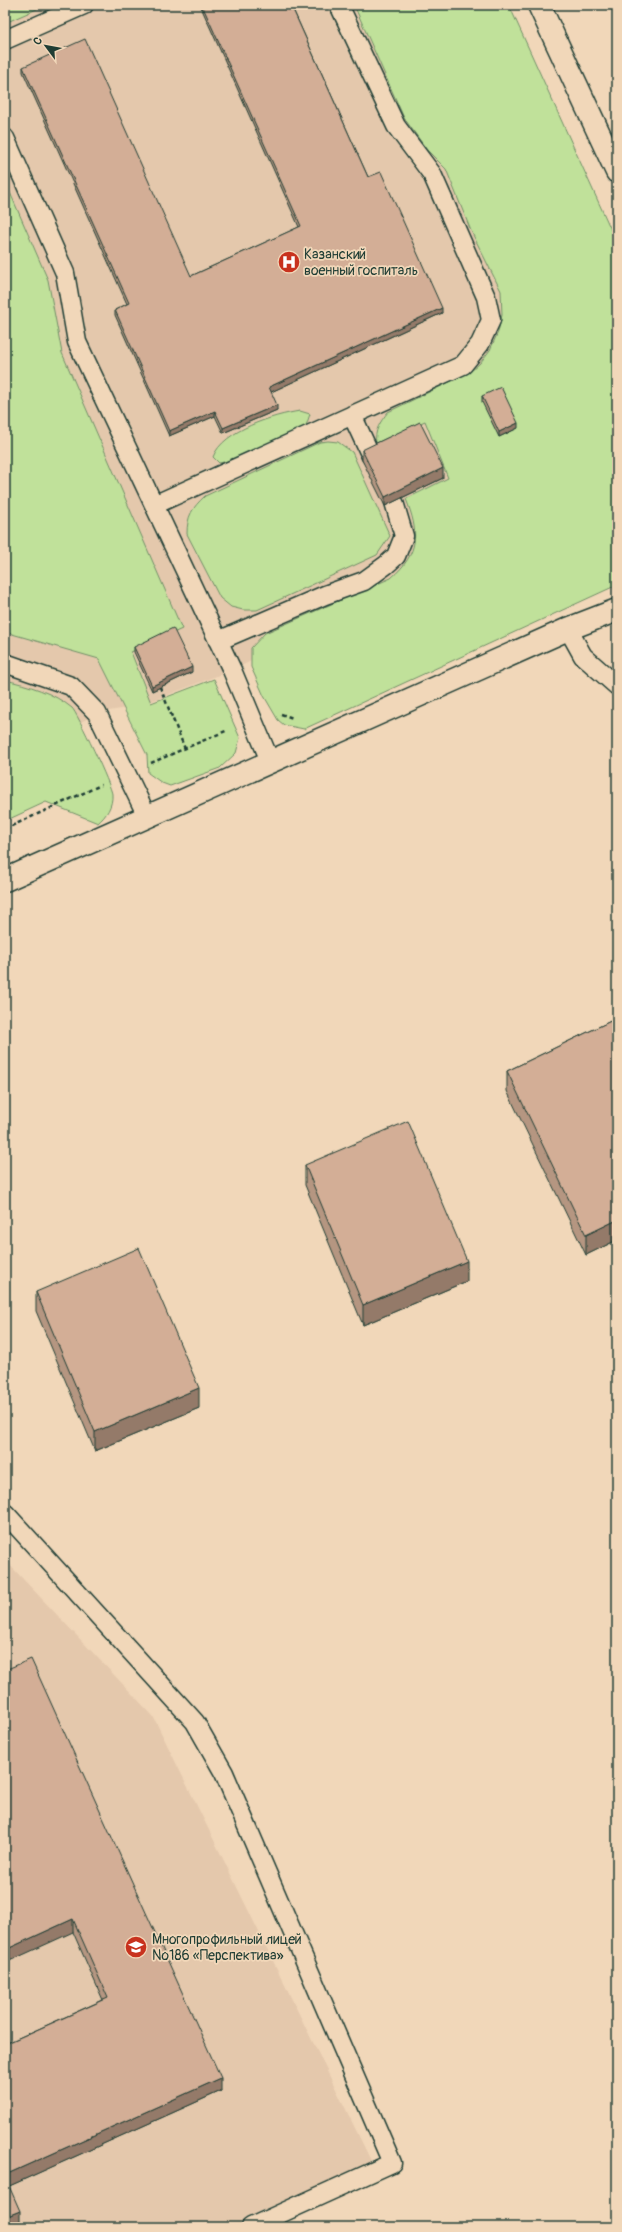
<svg xmlns="http://www.w3.org/2000/svg" width="622" height="2232" font-family="Pangolin,sans-serif">
  <rect width="100%" height="100%" fill="#f1d7b9"/>
  <filter id="ink" filterUnits="userSpaceOnUse"><feTurbulence type="fractalNoise" baseFrequency=".025" numOctaves="2"/><feDisplacementMap in="SourceGraphic" scale="8" xChannelSelector="R" yChannelSelector="G"/><feConvolveMatrix kernelMatrix="1 2 1 2 8 2 1 2 1" color-interpolation-filters="sRGB"/></filter>
  <g filter="url(#ink)">
    <path fill="#e4c8ac" d="M5,5H491L617,491L232,670L139,706L97,713L5,765Z
      M5,1560L153,1716L379,2177L274,2227H5Z"/>
    <path fill="#c0e19a" stroke="#708f67" d="M5,5H46L5,23Z
      M354,5H509L617,243V585L304,729L284,725L278,720L264,696L251,667V648L265,633L391,578C420,553 419,532 406,499L448,478L425,421L376,443C374,431 380,422 388,412L470,372L480,363L490,350L498,332L502,315L501,291L471,231L446,169L427,150L404,118Z
      M5,181L48,280L62,353L182,629L131,652L151,703L214,679L240,738L236,753L220,768L170,786L162,783L148,773L147,755L99,659L5,632Z
      M300,411L310,414L306,426L229,461L219,463L213,457C223,430 274,415 300,411Z
      M328,441L338,442L352,452L390,536L377,555L257,610H243L231,607L220,598L187,534C187,516 192,508 205,496L320,442Z
      M5,680C28,685 54,693 72,708C77,712 112,788 112,794C113,806 106,816 98,823L46,802L5,821Z"/>
    <g fill="none" stroke-linecap="round" stroke-linejoin="round">
      <g stroke="#1f3d34" stroke-width="21">
        <path id="lane" d="M5,40L84,5
          M5,138L65,273L77,342L232,670L270,761
          M352,415L371,456
          M154,505L463,365L480,344L491,320L486,297L432,174L396,126L339,5
          M568,629L583,656L617,686
          M218,641L325,595L364,581L386,565L396,556L404,536L394,502
          M5,663L71,686L97,713L147,816
          M5,1513L195,1722L224,1773L392,2163L251,2227"/>
      </g>
      <g stroke="#1f3d34" stroke-width="25">
        <path id="street" d="M539,5L617,172
          M5,880L568,629L617,610"/>
      </g>
      <path stroke="#1f3d34" stroke-width="2.5" stroke-dasharray="4 3" stroke-linecap="butt" d="M614,5L617,11
        M160,687L185,749
        M281,714L293,718
        M151,763L228,730
        M5,829L101,785"/>
      <use href="#lane" stroke="#f1d7b9" stroke-width="18"/>
      <use href="#street" stroke="#f1d7b9" stroke-width="22"/>
    </g>
    <path fill="#b59681" stroke="#1f3d34" d="M200,5H291L368,177L442,313L271,392L277,410L223,433L215,416L169,436L115,315V310L127,304L23,72V67L191,276L299,227Z
      M482,396L518,428L499,437L482,402Z
      M362,450L443,478L385,506L362,460Z
      M134,647L192,672L152,691L134,652Z
      M617,1018V1240L586,1255L507,1091V1071Z
      M305,1165L467,1281L363,1325L305,1185Z
      M36,1292L199,1408L95,1451L36,1311Z
      M5,1670L221,2091L9,2186L20,2224L13,2227H5V2044L103,2000L73,1932Z"/>
    <path fill="#947a69" stroke="#1f3d34" d="M442,308V313L269,393V387Z
      M277,405V410L223,433V428Z
      M215,411V416L169,436V431Z
      M518,423V428L499,437V432Z
      M443,468V478L385,506V497Z
      M192,667V672L152,691V686Z
      M617,1220V1240L586,1255V1235Z
      M467,1261V1281L363,1325V1305Z
      M199,1388V1408L95,1451V1432Z
      M73,1919V1932L5,1963V1950Z
      M221,2078V2091L5,2188V2175Z
      M20,2211V2224L13,2227H5V2217Z"/>
    <path fill="#d3ae96" stroke="#1f3d34" d="M202,5H291L368,177L381,172L442,308L269,387L277,405L223,428L215,411L169,431L115,310L129,303L23,67L85,39L191,276L301,226Z
      M501,387L518,423L499,432L482,396Z
      M420,422L443,468L385,497L362,450Z
      M173,628L192,667L152,686L134,647Z
      M617,1018V1087L615,1088L617,1091V1220L586,1235L507,1071Z
      M408,1121L467,1261L363,1305L305,1165Z
      M139,1248L199,1388L95,1432L36,1292Z
      M31,1659L221,2078L5,2175V2044L108,1998L73,1919L5,1950V1670Z
      M5,2177L20,2211L5,2217Z"/>
  </g>
  <defs>
    <g id="hospital-disc" transform="scale(1.15)"><circle r="9.5" fill="#c8321e" stroke="#f1d7b9"/><path d="M-5-5h3v3.5h4V-5h3V5h-3V1.5h-4V5h-3Z" fill="#fff"/></g>
    <g id="school-disc" transform="scale(1.15)"><circle r="9.5" fill="#c8321e" stroke="#f1d7b9"/><path d="M0-5L7-2L0 1L-7-2ZM-4 1L0 2.5L4 1V4Q0 6-4 4Z" fill="#fff"/></g>
  </defs>
  <g fill-rule="evenodd">
    <use href="#hospital-disc" x="289" y="262"/>
    <use href="#school-disc" x="136" y="1947"/>
  </g>
  <g text-anchor="middle" dominant-baseline="central" stroke-width="3.5" stroke-linejoin="round" paint-order="stroke">
    <g font-size="14" fill="#1f3d34" stroke="#f1d7b9" text-anchor="start">
      <text x="304" y="254">Казанский<tspan x="304" dy="16">военный госпиталь</tspan></text>
      <text x="152" y="1939">Многопрофильный лицей<tspan x="152" dy="16">№186 «Перспектива»</tspan></text>
    </g>
  </g>
  <rect width="622" height="2232" fill="none" stroke="#f1d7b9" stroke-width="20"/>
  <rect x="10" y="10" width="602" height="2212" fill="none" stroke="#1f3d34" stroke-width="1.5" filter="url(#ink)"/>
  <g transform="translate(46 46) rotate(302)" stroke="#f1d7b9" stroke-width="3" paint-order="stroke">
  <path d="M0-3L7 15L0 10L-7 15Z" fill="#1f3d34"/>
  <text y="-6" font-size="11" font-weight="bold" text-anchor="middle" fill="#1f3d34">С</text>
  </g>
</svg>
